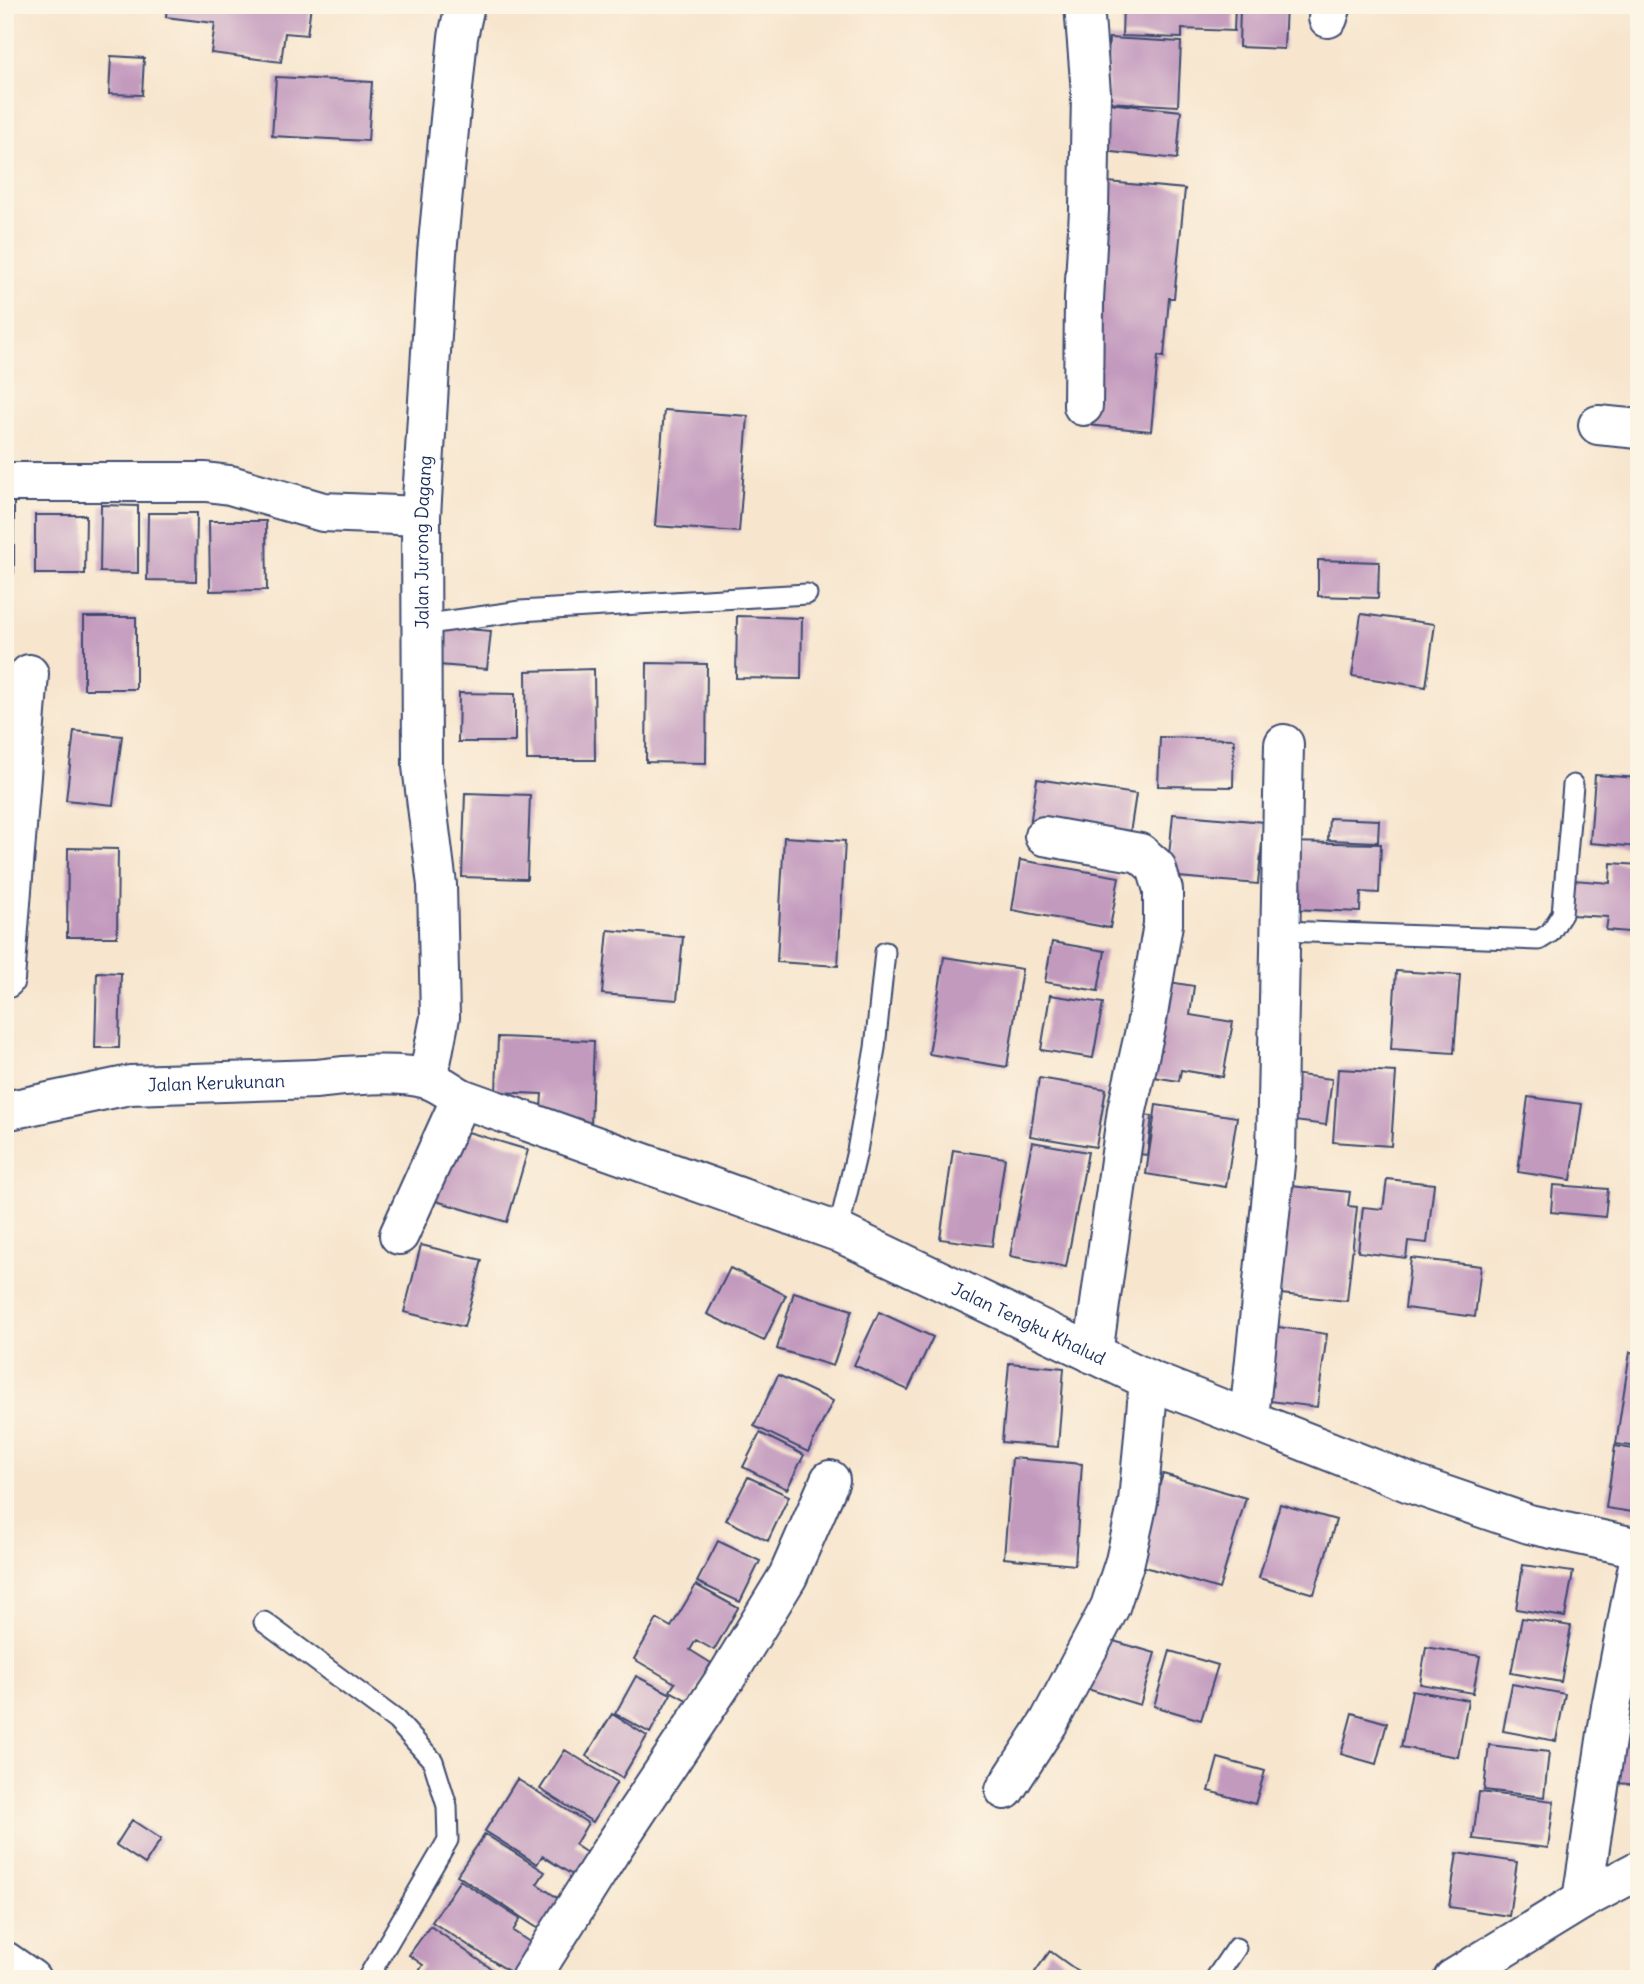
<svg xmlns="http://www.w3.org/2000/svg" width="1644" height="1984" font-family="Delius,sans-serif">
  <rect width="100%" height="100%" fill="#fcf5e5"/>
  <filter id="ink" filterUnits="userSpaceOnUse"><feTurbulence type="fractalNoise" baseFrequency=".0143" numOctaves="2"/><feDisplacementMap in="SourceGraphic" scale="14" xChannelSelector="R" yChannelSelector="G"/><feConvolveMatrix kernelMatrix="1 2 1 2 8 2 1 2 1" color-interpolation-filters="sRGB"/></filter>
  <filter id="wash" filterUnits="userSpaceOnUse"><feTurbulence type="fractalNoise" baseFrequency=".00686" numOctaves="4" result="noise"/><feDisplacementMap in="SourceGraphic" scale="28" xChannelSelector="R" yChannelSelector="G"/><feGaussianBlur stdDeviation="1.57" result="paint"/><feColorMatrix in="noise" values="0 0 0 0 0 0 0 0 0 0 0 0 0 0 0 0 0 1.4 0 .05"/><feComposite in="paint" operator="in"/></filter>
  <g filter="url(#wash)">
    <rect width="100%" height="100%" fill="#f7e5cd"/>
    <g id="blocks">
      <path fill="#c29abe" d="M167,5H311L307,35L285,33L281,62L211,53L215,23L166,17Z
        M1123,5H1235L1234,31L1182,29V38L1122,36Z
        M1240,5H1286L1284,49L1239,47Z
        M1109,38L1181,42L1178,106L1106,102Z
        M111,56L144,58L142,95L109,94Z
        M276,77L372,82L368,141L272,136Z
        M1099,102L1181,111L1177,159L1094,150Z
        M1096,181L1185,189L1174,298H1169L1164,357L1158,356L1151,431L1087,425L1100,292Z
        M664,410L748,416L739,532L655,526Z
        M5,502H14V573H5Z
        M101,505L138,506V573L100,572Z
        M148,513H197L196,581L147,580Z
        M35,515H86L85,574H35Z
        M209,521H266L267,590L210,591Z
        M1318,560L1379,562L1378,598L1318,596Z
        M1361,614L1435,624L1426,687L1352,676Z
        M737,616L802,618L801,679L736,678Z
        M84,617H136V689H84Z
        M441,627L491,631L487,669L439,665Z
        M647,663L707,664L706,763L646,762Z
        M594,669L595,760H527L526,671Z
        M459,693L515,694V742H458Z
        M74,731L122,736L113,805L66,800Z
        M1160,737L1234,739L1233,787L1158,786Z
        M1595,775L1639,778V847L1590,843Z
        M1037,779L1136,794L1129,840L1030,825Z
        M465,793L530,795L527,879L462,877Z
        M1173,814L1264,822L1258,884L1167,876Z
        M1329,818L1379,820L1378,842L1328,840Z
        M784,837L845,841L838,966L777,962Z
        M1286,842L1381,844L1379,893L1361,892L1360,912L1291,909Z
        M68,848L118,849L117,937H67Z
        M1020,860L1119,877L1110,928L1012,910Z
        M1611,863L1639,865V933L1606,930L1608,917L1571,915L1574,880L1610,883Z
        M608,930L683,937L677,1000L602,994Z
        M1052,942L1105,951L1098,991L1045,982Z
        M944,957L1022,969L1007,1067L929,1054Z
        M1396,971L1460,975L1454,1053L1391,1049Z
        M97,972L121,973L119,1048H95Z
        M1163,981L1194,986L1190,1015L1233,1022L1223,1077L1181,1070L1179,1081L1147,1076Z
        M1050,995L1103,1003L1093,1058L1041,1050Z
        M498,1037L594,1041L591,1125L540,1123L542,1094L496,1092Z
        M1338,1069L1396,1072L1391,1146L1333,1142Z
        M1292,1074L1332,1079L1326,1125L1286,1120Z
        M1039,1078L1106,1089L1096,1147L1030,1136Z
        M1528,1097L1582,1104L1571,1180L1518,1172Z
        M1156,1105L1237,1117L1226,1187L1146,1174Z
        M1126,1114L1152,1116L1147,1155L1122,1152Z
        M458,1129L528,1150L507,1222L436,1201Z
        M1032,1142L1088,1152L1066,1267L1010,1256Z
        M953,1150L1005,1158L992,1246L940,1239Z
        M1387,1179L1434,1184L1427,1243L1408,1241L1406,1258L1358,1252L1363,1207L1383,1209Z
        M1280,1185L1350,1192L1348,1206L1357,1207L1347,1301L1281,1294Z
        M1553,1185L1608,1189L1605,1217L1551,1212Z
        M421,1245L482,1260L464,1327L404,1312Z
        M1411,1258L1481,1266L1475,1317L1405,1308Z
        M730,1268L786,1295L764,1341L707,1314Z
        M794,1292L852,1310L833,1366L777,1349Z
        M879,1312L933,1337L908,1390L854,1365Z
        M1265,1325L1327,1334L1317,1407L1255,1399Z
        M1630,1352L1639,1353V1447L1616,1444Z
        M1009,1363L1064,1368L1058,1447L1002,1442Z
        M778,1375L833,1401L808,1452L754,1426Z
        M760,1433L804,1455L787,1489L743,1467Z
        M1615,1446L1639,1450V1513L1606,1508Z
        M1012,1458L1082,1464L1075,1565L1004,1558Z
        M1163,1474L1246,1498L1219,1589L1135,1564Z
        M748,1477L789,1496L768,1541L726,1520Z
        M1280,1504L1336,1520L1314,1594L1259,1578Z
        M718,1541L760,1561L740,1602L697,1582Z
        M1523,1565L1573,1572L1565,1617L1516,1609Z
        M696,1585L738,1608L714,1650L696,1640L690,1650L711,1663L690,1702L670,1691L675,1683L634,1659L657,1619L671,1627Z
        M1522,1618L1571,1626L1561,1682L1511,1673Z
        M1096,1636L1155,1653L1140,1705L1081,1687Z
        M1426,1647L1480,1656L1473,1693L1420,1684Z
        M1170,1651L1218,1665L1201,1720L1154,1706Z
        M636,1676L671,1694L650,1733L615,1714Z
        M1512,1684L1565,1694L1556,1741L1503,1731Z
        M1412,1690L1468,1700L1458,1757L1401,1747Z
        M1352,1713L1387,1723L1376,1764L1341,1754Z
        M612,1714L647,1736L622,1778L586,1756Z
        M1610,1738L1639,1740V1785L1607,1782Z
        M1489,1745L1549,1752L1544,1797L1484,1790Z
        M565,1750L617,1782L593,1822L540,1789Z
        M1218,1758L1265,1771L1255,1804L1209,1791Z
        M517,1779L588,1823L575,1845L593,1857L579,1879L542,1856L537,1864L485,1831Z
        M1479,1792L1554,1801L1548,1848L1473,1839Z
        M132,1820L161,1839L145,1864L116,1845Z
        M485,1834L545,1872L537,1884L562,1901L542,1931L457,1875Z
        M1457,1853L1517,1862L1509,1916L1449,1907Z
        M460,1880L520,1919L513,1931L537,1947L518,1977L432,1922Z
        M430,1926L499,1974L496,1979L415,1977L423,1965L409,1955Z
        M1050,1951L1079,1972L1074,1979H1030Z"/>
    </g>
  </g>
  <g filter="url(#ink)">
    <use href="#blocks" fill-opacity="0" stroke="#3c4a6f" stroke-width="2"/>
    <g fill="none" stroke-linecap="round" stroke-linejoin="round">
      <g stroke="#3c4a6f" stroke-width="23">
        <path id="service" d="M421,625L520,611L807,594
          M1281,931L1539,940L1550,933L1562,914L1573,785
          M838,1232L857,1151L875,1048L885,952
          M264,1622L396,1720L433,1761L447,1806L448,1840L367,1979
          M1215,1979L1236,1948"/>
      </g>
      <g stroke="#3c4a6f" stroke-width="42">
        <g id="minor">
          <path d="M1328,18L1332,5"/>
          <path d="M1083,406L1084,299L1089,210L1091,93L1084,5"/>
          <path d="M1598,425L1639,429"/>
          <path d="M5,482H206L230,485L323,512L421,516"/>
          <path d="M1044,836L1140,853L1156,867L1163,890V924L1146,1026L1127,1110L1093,1354"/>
          <path d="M5,979L29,674"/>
          <path id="s1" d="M428,1079L440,1017L437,885L422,766L421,516L437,253L458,37L465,5"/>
          <path id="s2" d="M5,1111L130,1085L316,1079C345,1075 399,1071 427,1079C438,1082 451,1092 461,1098L838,1232L1149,1380L1415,1485L1529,1524L1639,1548"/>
          <path d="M399,1235L461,1098"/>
          <path d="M1249,1418L1276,1155L1284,744"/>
          <path d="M1005,1790L1049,1722L1110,1607L1125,1561L1138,1502L1149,1380"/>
          <path d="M1582,1900L1611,1707L1639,1560"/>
          <path d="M530,1979L610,1852L727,1676L788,1576L830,1480"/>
        </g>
      </g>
      <g stroke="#3c4a6f" stroke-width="42">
        <path id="tertiary" d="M5,1961L31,1979
          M1453,1979L1582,1900L1639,1870"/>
      </g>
      <use href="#service" stroke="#fff" stroke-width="19"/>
      <use href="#minor" stroke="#fff" stroke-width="38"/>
      <use href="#tertiary" stroke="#fff" stroke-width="38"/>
    </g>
  </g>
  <g text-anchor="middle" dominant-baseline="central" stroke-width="5" stroke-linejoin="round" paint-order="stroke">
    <g font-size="18" fill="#1b2f5e" stroke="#fcf5e5">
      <text stroke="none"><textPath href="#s1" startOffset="539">Jalan Jurong Dagang</textPath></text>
      <text stroke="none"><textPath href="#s2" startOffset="214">Jalan Kerukunan</textPath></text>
      <text stroke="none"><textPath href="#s2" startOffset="1076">Jalan Tengku Khalud</textPath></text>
    </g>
  </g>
  <rect width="1644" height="1984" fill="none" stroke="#fcf5e5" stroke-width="28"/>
</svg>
